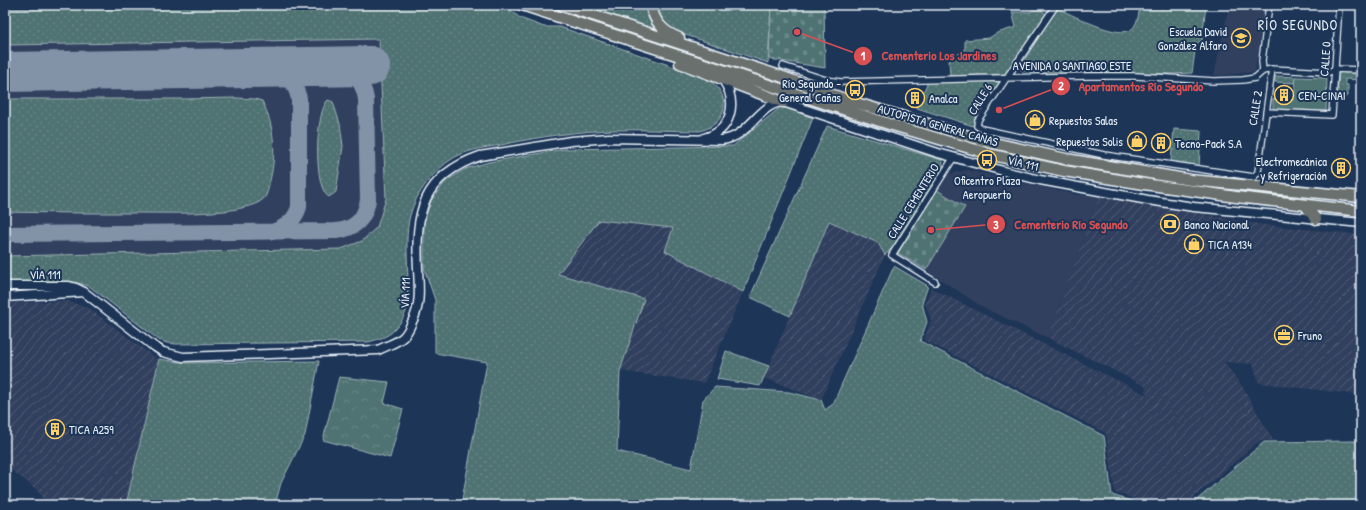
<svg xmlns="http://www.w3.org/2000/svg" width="1366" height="510" font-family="'Patrick Hand',sans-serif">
  <defs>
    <pattern id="industrial-furrows" width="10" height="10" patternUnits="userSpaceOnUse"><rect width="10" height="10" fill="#31415e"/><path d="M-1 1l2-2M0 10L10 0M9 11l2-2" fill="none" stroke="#4f5d76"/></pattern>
    <pattern id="grass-dots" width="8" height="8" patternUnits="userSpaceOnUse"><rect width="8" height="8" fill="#4f7273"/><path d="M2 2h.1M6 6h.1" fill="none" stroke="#688788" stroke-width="1.8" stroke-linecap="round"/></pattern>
    <pattern id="forest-crowns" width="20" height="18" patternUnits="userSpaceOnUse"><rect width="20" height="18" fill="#4f7273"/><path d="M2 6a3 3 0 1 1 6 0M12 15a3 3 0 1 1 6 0" fill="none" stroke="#688788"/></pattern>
    <pattern id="cemetery-stones" width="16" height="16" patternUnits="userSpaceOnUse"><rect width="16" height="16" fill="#4f7273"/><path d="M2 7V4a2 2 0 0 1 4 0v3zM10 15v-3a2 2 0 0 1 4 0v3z" fill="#688788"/></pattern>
  </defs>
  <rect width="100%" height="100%" fill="#1d3557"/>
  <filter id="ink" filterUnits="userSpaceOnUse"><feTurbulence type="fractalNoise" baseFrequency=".025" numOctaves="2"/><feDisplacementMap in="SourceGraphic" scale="8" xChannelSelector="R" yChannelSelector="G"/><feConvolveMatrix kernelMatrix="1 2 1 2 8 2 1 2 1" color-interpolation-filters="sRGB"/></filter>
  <g filter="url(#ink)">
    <path fill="#31415e" d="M5,5H495L509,9L520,18L544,27H560L713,82L719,88L722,93L724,108L721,117L715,124L708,129L700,131L614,130L563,134L511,143L468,151L450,160L430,178L416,199L409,220L408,232L407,307L400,323L391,333L380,339L368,342L176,344L167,343L159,340L89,286L78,283L5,284Z
      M1229,5H1265L1255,72L1214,76Z
      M967,170L1078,195L1099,196L1048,338L984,308L926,270L964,207L937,190L949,174Z"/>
    <path fill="url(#industrial-furrows)" d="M1099,196L1258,224L1361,235V395L1259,383L1253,364L1224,362L1244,389L1273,440H1260L1185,505H1157L1115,493L1106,433L924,340L931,320L925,303L931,288L1147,395L1145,386L1048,338Z
      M598,220L674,228L665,251L743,292L704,383L620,371L643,299L558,274Z
      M829,221L878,243L885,255L821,400L764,378Z
      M67,301L89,308L154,357L159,359L126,505H49L36,489L5,465V303Z"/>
    <path fill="url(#grass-dots)" stroke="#9cb2b6" d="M232,5H495L509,9L520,18L544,27H560L706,78C732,93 730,123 700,131C671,131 643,129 615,130C577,131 538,137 501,145C483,148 464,150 449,161C430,175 414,196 409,220C405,240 408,263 408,284C408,292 408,300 407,308C405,317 398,327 391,333C384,338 376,340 368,342L176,344L167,343L159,340L89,286L78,283L5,284V256L341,249L362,241L377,227L386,199L379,39L5,45V8L89,9Z
      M579,5H645L647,15L656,31Z
      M656,5H771L768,63L677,32C665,25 659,18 656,5Z
      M1140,5H1206L1202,40L1196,44L1192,73L1173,74L1114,72H1033L1023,71L1019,68L1058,7L1061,10C1075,16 1120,40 1132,29C1138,23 1139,12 1140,5Z
      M1033,10H1041L1046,14L1008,72L1004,74L950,76L949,61L965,49V40L989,38L997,33L1016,27L1012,12H1030Z
      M1339,72L1361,73V80L1345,79V84L1348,85V96H1346L1345,98L1337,97Z
      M1275,76L1296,77L1295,83L1275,82Z
      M1003,81L973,126L917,108V105L928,82Z
      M237,98L255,99L262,101C275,126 277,157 269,184C268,189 267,197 262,200C256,206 233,210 224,211C195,214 165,213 136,213C92,213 49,213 5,212V99H180Z
      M328,100L333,102L340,124L343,146L336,192L329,197C313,189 315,112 328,100Z
      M782,106L813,118L743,292L665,251L673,228L599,220L558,274L644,299L620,371L617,451L691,469L703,400L715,387L789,392L821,400L825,410L833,404L894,266L928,286L922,303L927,322L920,341L1104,436L1112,495L1143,505H461L487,362L435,353V300L424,268V222L431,201L446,181L465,169L489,162L565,149L733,146Z
      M827,126L942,160L944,167L892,248L885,255L878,243L829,221L790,316L750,297Z
      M1174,129L1201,131L1199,167L1171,161Z
      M726,351L769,366L760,386L717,379Z
      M159,359L186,363L319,361L305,435L281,483L275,505H126Z
      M1361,435V505H1191L1264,442L1356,441Z"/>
    <path fill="url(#forest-crowns)" stroke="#9cb2b6" d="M339,377L389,382L384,403L403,409L390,458L323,440Z"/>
    <path fill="url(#cemetery-stones)" stroke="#9cb2b6" d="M771,5H824L825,68L769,59Z
      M937,190L965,207L926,270L898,253Z"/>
    <path fill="#4f7273" stroke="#9cb2b6" d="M1296,77L1327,78L1326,111L1273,109V99L1294,100Z"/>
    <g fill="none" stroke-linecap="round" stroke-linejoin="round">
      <path stroke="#8293a8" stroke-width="16" d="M266,69C287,73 293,78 299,98V207C295,220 287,226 275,231
        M5,234L336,231C355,229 365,219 368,200L366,99C363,81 356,76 341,68"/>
      <path stroke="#8293a8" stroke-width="40" d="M5,72L370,66"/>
      <g stroke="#e8f1f8" stroke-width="8">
        <path id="street" d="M1056,5L978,120L977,126L982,129L1104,155L1254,177L1258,172L1272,69
          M783,66L826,80L841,82L1088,76H1136L1214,81L1243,80L1255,78L1263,71L1272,69L1329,72L1335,69L1361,70
          M1263,71L1262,61L1269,5
          M1266,112L1332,115L1339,5
          M935,282L892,255L954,157"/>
      </g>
      <g stroke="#e8f1f8" stroke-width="11">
        <path id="secondary" d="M704,138C732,131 738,102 723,80
          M5,286H69L76,288L84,292L152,345L163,352L183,357L378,350C386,346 396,343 402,338C407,334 410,327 412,322C421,305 419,288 418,269C415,212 422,176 480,156L571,141L609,138L722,140C750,137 759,103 783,102L938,153L1007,172L1040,180L1148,200L1194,207L1361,223
          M5,297L84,292"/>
      </g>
      <g stroke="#e8f1f8" stroke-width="13">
        <path id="highway" d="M522,5L889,124L993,155L1064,171L1144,184L1236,197L1361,211
          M562,5L780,76L853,102L989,142L1066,159L1191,180L1361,197
          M651,5C654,22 663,32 679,38
          M680,63L783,102
          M1305,205L1316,219"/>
      </g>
      <use href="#street" stroke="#1d3557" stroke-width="5.5"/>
      <use href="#secondary" stroke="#1d3557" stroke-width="8"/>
      <use href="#highway" stroke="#6b706d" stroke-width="10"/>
    </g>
  </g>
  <defs>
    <g id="school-ring" transform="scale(1)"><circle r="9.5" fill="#1d3557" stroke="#ffd166" stroke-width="1.5"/><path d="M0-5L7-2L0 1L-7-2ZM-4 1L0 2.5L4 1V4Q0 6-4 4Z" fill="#ffd166"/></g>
    <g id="bus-ring" transform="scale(1)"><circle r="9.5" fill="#1d3557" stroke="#ffd166" stroke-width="1.5"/><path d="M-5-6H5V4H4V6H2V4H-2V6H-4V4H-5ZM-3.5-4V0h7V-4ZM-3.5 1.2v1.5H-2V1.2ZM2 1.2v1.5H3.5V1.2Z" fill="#ffd166"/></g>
    <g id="building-ring" transform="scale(1)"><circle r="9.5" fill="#1d3557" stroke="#ffd166" stroke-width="1.5"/><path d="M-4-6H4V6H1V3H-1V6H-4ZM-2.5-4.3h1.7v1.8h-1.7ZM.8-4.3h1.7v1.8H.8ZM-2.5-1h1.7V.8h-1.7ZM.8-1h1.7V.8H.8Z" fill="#ffd166"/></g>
    <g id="shop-ring" transform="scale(1)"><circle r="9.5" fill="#1d3557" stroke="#ffd166" stroke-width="1.5"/><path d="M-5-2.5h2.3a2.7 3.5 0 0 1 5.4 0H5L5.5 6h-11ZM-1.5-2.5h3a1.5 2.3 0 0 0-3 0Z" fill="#ffd166"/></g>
    <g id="bank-ring" transform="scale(1)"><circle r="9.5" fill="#1d3557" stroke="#ffd166" stroke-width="1.5"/><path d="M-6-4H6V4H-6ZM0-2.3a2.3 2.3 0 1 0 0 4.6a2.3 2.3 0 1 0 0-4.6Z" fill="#ffd166"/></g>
    <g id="office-ring" transform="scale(1)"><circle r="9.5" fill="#1d3557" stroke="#ffd166" stroke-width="1.5"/><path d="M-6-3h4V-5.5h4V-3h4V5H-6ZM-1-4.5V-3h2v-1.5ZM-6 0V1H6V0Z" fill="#ffd166"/></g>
  </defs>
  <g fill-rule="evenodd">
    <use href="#school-ring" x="1241" y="38"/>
    <use href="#bus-ring" x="855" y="90"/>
    <use href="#building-ring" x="1284" y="95"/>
    <use href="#building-ring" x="915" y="98"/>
    <use href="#shop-ring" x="1035" y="120"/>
    <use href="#shop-ring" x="1137" y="141"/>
    <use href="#building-ring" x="1161" y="143"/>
    <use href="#bus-ring" x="987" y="160"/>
    <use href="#building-ring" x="1341" y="168"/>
    <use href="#bank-ring" x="1170" y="224"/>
    <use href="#shop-ring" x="1194" y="244"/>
    <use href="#office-ring" x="1284" y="335"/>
    <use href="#building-ring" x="55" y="429"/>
  </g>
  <g text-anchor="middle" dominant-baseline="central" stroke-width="4" stroke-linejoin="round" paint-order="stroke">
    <g font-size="12" fill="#e8f1f8" stroke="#1d3557" text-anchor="start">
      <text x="1227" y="31" text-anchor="end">Escuela David<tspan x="1227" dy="14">González Alfaro</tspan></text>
      <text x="841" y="83" text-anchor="end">Río Segundo -<tspan x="841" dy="14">General Cañas</tspan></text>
      <text x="1298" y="95">CEN-CINAI</text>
      <text x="929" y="98">Analca</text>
      <text x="1049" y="120">Repuestos Salas</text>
      <text x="1123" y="141" text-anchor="end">Repuestos Solis</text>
      <text x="1175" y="143">Tecno-Pack S.A</text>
      <text x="1327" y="161" text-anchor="end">Electromecánica<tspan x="1327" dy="14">y Refrigeración</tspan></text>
      <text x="987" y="180" text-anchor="middle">Oficentro Plaza<tspan x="987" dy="14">Aeropuerto</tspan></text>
      <text x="1184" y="224">Banco Nacional</text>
      <text x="1208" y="244">TICA A134</text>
      <text x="1298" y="335">Fruno</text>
      <text x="69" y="429">TICA A259</text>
    </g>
    <g font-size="12" fill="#e8f1f8" stroke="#1d3557">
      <text transform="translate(1325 59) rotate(-86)">CALLE 0</text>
      <text x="1072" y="65">AVENIDA 0 SANTIAGO ESTE</text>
      <text transform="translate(980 99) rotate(-58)">CALLE 6</text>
      <text transform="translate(1255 108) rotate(-81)">CALLE 2</text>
      <text transform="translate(938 125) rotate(16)">AUTOPISTA GENERAL CAÑAS</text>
      <text transform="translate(1023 163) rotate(13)">VÍA 111</text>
      <text transform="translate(913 201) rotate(-58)">CALLE CEMENTERIO</text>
      <text x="45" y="274">VÍA 111</text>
      <text transform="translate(405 293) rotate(-87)">VÍA 111</text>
    </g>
    <g font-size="14" letter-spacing="1" fill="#e8f1f8" stroke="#1d3557">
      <text x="1298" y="24">RÍO SEGUNDO</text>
    </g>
  </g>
  <path fill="none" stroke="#da5052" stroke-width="1.5" d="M797 32L863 56M999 110L1061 86M931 230L996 224"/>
  <g fill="#da5052" stroke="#1d3557" stroke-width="1.5">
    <circle cx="797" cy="32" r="4"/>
    <circle cx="999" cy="110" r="4"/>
    <circle cx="931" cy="230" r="4"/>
    <circle cx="863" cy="56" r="10"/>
    <circle cx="1061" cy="86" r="10"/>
    <circle cx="996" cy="224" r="10"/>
  </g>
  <g font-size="12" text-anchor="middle" font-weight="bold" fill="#fff">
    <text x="863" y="60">1</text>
    <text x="1061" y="90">2</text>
    <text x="996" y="229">3</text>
  </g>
  <g font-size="13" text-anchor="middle" font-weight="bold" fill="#da5052" stroke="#1d3557" stroke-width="4" stroke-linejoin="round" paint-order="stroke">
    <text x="939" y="60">Cementerio Los Jardines</text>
    <text x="1141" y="91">Apartamentos Río Segundo</text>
    <text x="1071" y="229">Cementerio Río Segundo</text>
  </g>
  <rect width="1366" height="510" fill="none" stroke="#1d3557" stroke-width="20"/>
  <rect x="10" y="10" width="1346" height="490" fill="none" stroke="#e8f1f8" stroke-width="1.5" filter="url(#ink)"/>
</svg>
